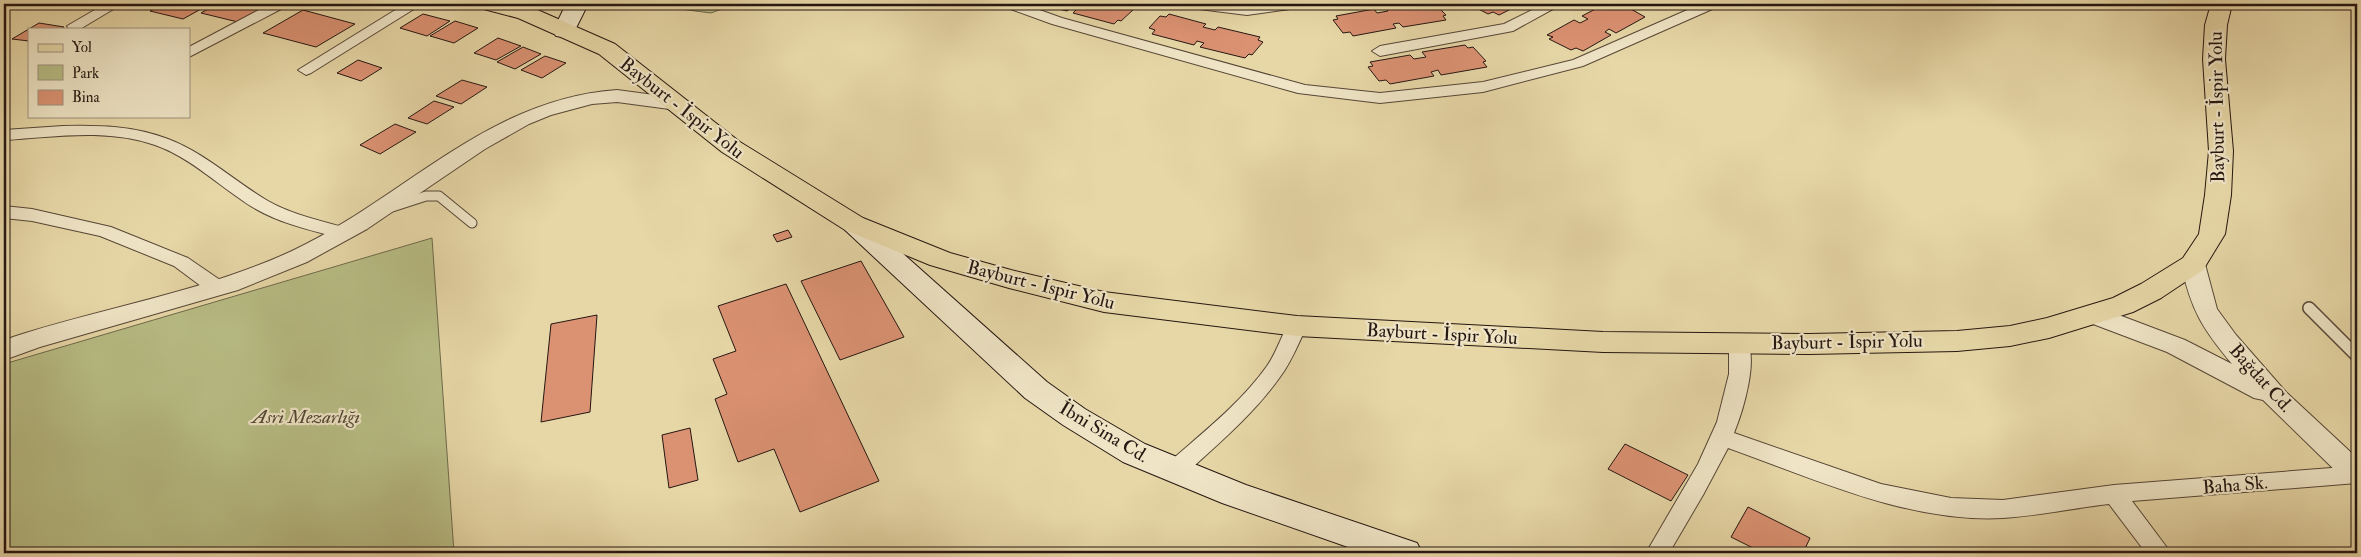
<svg xmlns="http://www.w3.org/2000/svg" width="2361" height="557" font-family="'IM FELL Double Pica',serif">
  <rect width="100%" height="100%" fill="#e7d7a7"/>
  <filter id="stains"><feTurbulence type="fractalNoise" baseFrequency=".004" numOctaves="4"/><feColorMatrix values="0 0 0 0 .2 0 0 0 0 .09 0 0 0 0 .02 0 0 0 .5 -.17"/></filter>
  <radialGradient id="worn" r=".72"><stop offset=".6" stop-color="#630" stop-opacity="0"/><stop offset="1" stop-color="#630" stop-opacity=".3"/></radialGradient>
  <path fill="#b8bd85" stroke="#6e6a4b" d="M679,4H735L711,13L680,9Z
    M432,238L454,553H4V364Z"/>
  <path fill="#db9273" stroke="#251611" d="M163,4H210L183,19L150,11Z
    M217,4H235L260,10L238,22L201,13Z
    M1038,4H1132L1129,7L1134,9L1121,21L1118,20L1114,24L1073,13L1077,9L1071,8L1067,11Z
    M1405,4H1435L1446,15L1443,16L1446,20L1403,27L1399,23L1393,24L1396,28L1353,36L1350,32L1343,33L1333,20L1338,19L1336,16L1374,9L1377,13L1388,11L1385,7Z
    M1469,4H1521L1499,15L1493,12L1488,14Z
    M1605,4H1622L1645,17L1616,33L1609,29L1605,32L1611,35L1583,51L1576,48L1571,50L1549,39L1553,37L1547,35L1574,20L1580,23L1588,19L1582,16Z
    M303,10L355,24L316,47L263,33Z
    M423,14L450,21L427,36L400,28Z
    M1169,14L1206,24L1203,27L1215,30L1218,27L1260,37L1258,40L1263,42L1252,55L1249,54L1245,58L1200,47L1204,43L1197,41L1194,45L1152,34L1155,30L1149,28L1160,16L1166,17Z
    M455,21L478,28L454,43L430,36Z
    M39,23L64,27L61,29H29V41L12,39Z
    M498,38L521,46L496,60L474,53Z
    M1465,45L1468,48L1473,47L1486,61L1483,62L1487,67L1441,75L1438,70L1431,72L1434,76L1390,84L1386,80L1379,81L1368,67L1373,66L1370,62L1410,55L1414,59L1426,57L1422,52Z
    M523,47L541,54L515,69L497,62Z
    M545,56L566,63L542,78L521,70Z
    M358,60L382,68L361,81L337,73Z
    M462,80L487,87L461,104L436,96Z
    M434,101L454,107L427,124L408,118Z
    M395,124L416,132L380,154L360,145Z
    M788,230L792,237L777,242L773,235Z
    M861,261L904,337L840,360L801,281Z
    M786,284L879,481L800,512L774,449L738,462L715,399L727,394L713,359L736,351L718,306Z
    M597,315L590,412L541,422L551,324Z
    M690,428L698,480L669,488L662,435Z
    M1625,444L1688,475L1671,501L1608,469Z
    M1748,507L1810,538L1803,553H1763L1731,537Z"/>
  <g fill="none" stroke-linecap="round" stroke-linejoin="round">
    <g stroke="#564636" stroke-width="11">
      <path id="service-far1" d="M392,207L426,196H439L472,223"/>
    </g>
    <g stroke="#564636" stroke-width="14">
      <path id="service" d="M2309,308L2357,356"/>
    </g>
    <g stroke="#564636" stroke-width="2">
      <path id="minor" d="M105,4H122L80,29H69L67,26Z
        M270,4H287L285,7L189,57V47Z
        M405,4H422L311,73L306,75L298,70Z
        M1003,4H1023L1062,18L1305,85L1380,93L1483,82L1573,60L1701,4H1719L1717,7L1583,66L1483,92L1380,103L1298,93L1052,24L1005,7Z
        M1184,4H1224L1247,7L1268,4H1304L1297,8L1247,15L1191,8Z
        M1544,4H1562L1513,31L1380,56L1372,51L1380,46L1504,24Z
        M63,126C98,125 135,126 168,139C205,153 234,181 268,201C293,215 322,221 350,229L353,233L350,237L344,239C314,231 281,224 254,208C221,188 192,158 155,145C107,128 53,137 4,140V130Z
        M4,206L32,209L111,227L188,258L223,282L225,287L223,292L216,293L209,292L174,266L100,236L32,221L4,218Z
        M1297,319L1304,321L1307,326C1298,344 1292,361 1280,377C1253,415 1217,445 1183,476L1175,479L1167,476L1164,470L1167,464C1202,433 1240,404 1267,366C1277,352 1281,336 1290,321Z
        M1739,336L1746,338C1759,359 1743,411 1734,433L1881,484L1951,498L2003,500L2114,485L2357,466V483L2132,501L2171,553H2146L2109,504C2074,508 2038,516 2003,518C1908,523 1816,479 1728,448L1703,495L1669,553H1646L1698,464L1717,422L1729,374V343L1732,338Z"/>
    </g>
    <g stroke="#564636" stroke-width="2">
      <path id="tertiary" d="M617,90L677,98L684,100L687,104L684,108L677,110L617,102L592,104L551,115L529,124L485,149L367,229L307,262L238,290L40,347L4,360V341L13,337C106,307 203,292 292,251C404,198 487,99 617,90Z
        M2193,256L2201,259L2205,264L2217,309L2236,335L2286,392L2357,458V485L2347,482L2263,400L2254,398L2167,352L2085,321L2082,315L2085,309L2094,307L2103,309L2185,340L2232,364C2202,328 2191,310 2181,264L2185,259Z"/>
    </g>
    <g stroke="#251611" stroke-width="2">
      <path id="secondary" d="M566,4H588L572,36L564,37L556,36L553,31Z
        M854,216L863,218L1047,382L1085,409L1145,444L1246,485L1417,543L1422,553H1365L1222,503L1123,462L1063,425L1025,398L845,230L841,224L845,218Z"/>
    </g>
    <g stroke="#251611" stroke-width="2">
      <path id="primary" d="M476,4H513L533,8L615,44L740,142L863,218L950,253L1011,270L1104,292L1297,316L1603,332L1809,334L1957,331L2010,326L2047,318L2113,298L2141,284L2183,258L2199,234L2205,195L2209,151L2203,59L2205,25L2211,4H2232L2227,25L2225,59L2233,151L2231,195L2225,234L2203,270L2161,298L2133,312L2049,338L2010,346L1957,351L1809,354L1603,352L1297,336L1104,312L1009,288L930,265L845,230L722,152L599,54L518,18L480,8Z"/>
    </g>
    <use href="#service-far1" stroke="#efe5c6" stroke-width="9"/>
    <use href="#service" stroke="#efe5c6" stroke-width="11"/>
    <use href="#minor" fill="#efe5c6" fill-rule="evenodd"/>
    <use href="#tertiary" fill="#efe5c6" fill-rule="evenodd"/>
    <use href="#secondary" fill="#efe5c6" fill-rule="evenodd"/>
    <use href="#primary" fill="#e7d7a7" fill-rule="evenodd"/>
  </g>
  <g text-anchor="middle" dominant-baseline="central" stroke-width="4.5" stroke-linejoin="round" paint-order="stroke">
    <g font-size="19" fill="#251611" stroke="#efe5c6">
      <text transform="translate(2217 107) rotate(-91)">Bayburt - İspir Yolu</text>
      <text transform="translate(682 108) rotate(38)">Bayburt - İspir Yolu</text>
      <text transform="translate(1041 285) rotate(14)">Bayburt - İspir Yolu</text>
      <text transform="translate(1442 334) rotate(3)">Bayburt - İspir Yolu</text>
      <text transform="translate(1847 342) rotate(-1)">Bayburt - İspir Yolu</text>
      <text transform="translate(2261 378) rotate(48)">Bağdat Cd.</text>
      <text transform="translate(1104 432) rotate(31)">İbni Sina Cd.</text>
      <text transform="translate(2235 485) rotate(-5)">Baha Sk.</text>
    </g>
    <g font-size="19" font-style="italic" fill="#514834" stroke="#efe5c6">
      <text x="306" y="417">Asri Mezarlığı</text>
    </g>
  </g>
  <rect width="2361" height="557" fill="none" stroke="#e7d7a7" stroke-width="20"/>
  <rect x="5" y="5" width="2351" height="547" fill="none" stroke="#251611" stroke-width="2.5"/>
  <rect x="10" y="10" width="2341" height="537" fill="none" stroke="#251611"/>
  <rect x="28" y="28" width="162" height="90" fill="#efe5c6" stroke="#9e927e"/>
  <rect x="38" y="44" width="25" height="8" fill="#e7d7a7" stroke="#9e927e"/>
  <text x="72" y="52" font-size="15" fill="#251611">Yol</text>
  <rect x="38" y="65" width="25" height="15" fill="#b8bd85" stroke="#9e927e"/>
  <text x="72" y="78" font-size="15" fill="#251611">Park</text>
  <rect x="38" y="90" width="25" height="15" fill="#db9273" stroke="#9e927e"/>
  <text x="72" y="102" font-size="15" fill="#251611">Bina</text>
  <rect width="100%" height="100%" filter="url(#stains)"/>
  <rect width="100%" height="100%" fill="url(#worn)"/>
</svg>
